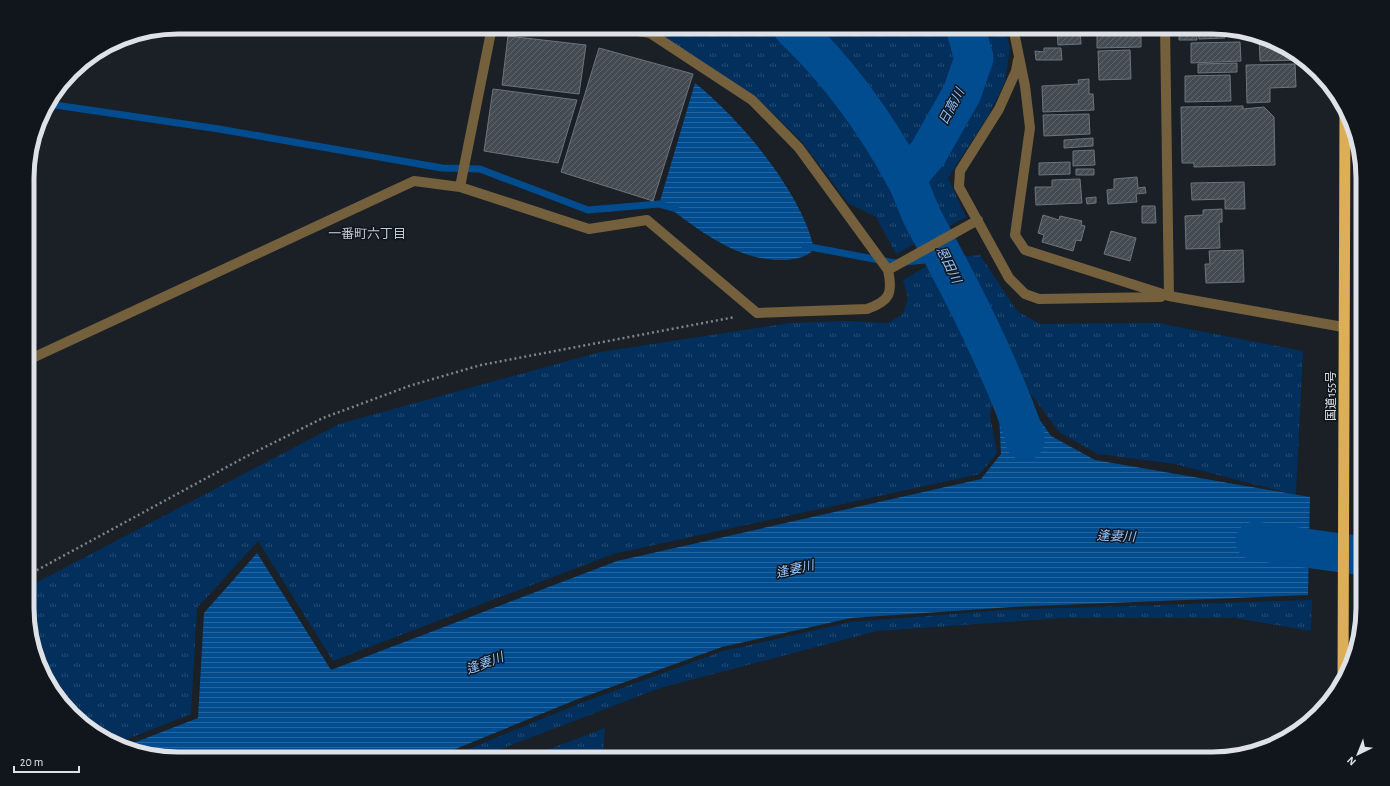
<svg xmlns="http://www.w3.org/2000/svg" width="1390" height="786" font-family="'Alegreya Sans','Noto Sans JP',sans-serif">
  <defs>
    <pattern id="grass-tufts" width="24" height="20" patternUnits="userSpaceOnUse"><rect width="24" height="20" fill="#022f5b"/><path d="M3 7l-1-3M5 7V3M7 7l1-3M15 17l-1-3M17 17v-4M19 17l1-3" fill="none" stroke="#264d73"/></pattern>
    <pattern id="water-rules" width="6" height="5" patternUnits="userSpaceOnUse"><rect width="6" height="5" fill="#014c8f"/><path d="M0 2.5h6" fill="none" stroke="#26669f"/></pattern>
    <pattern id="building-hatch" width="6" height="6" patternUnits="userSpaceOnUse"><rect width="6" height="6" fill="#444b53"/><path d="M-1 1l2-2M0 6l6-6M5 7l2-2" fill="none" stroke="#5f656c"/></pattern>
  </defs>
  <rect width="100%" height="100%" fill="#1a2026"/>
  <path fill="url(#grass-tufts)" d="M646,27H768C836,83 878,165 918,242L896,254L876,217L848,203L802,142L756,97Z
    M815,27H960L965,51L956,90L911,162L869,89L823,35Z
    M982,27H1005L1010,49L1005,82L988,116L948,178L966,217L948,227L928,193L930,171L971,100L982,77L986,47Z
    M980,255L1017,311L1040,324L1158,323L1303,351L1296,495L1175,464L1098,454L1059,432L1009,364L955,257Z
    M934,262L958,313L995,381L990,416L997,453L980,474L613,554L333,661L258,541L197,608L191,714L115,744L103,739L53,692L28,628V587L339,424L600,352L790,323L848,321L888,323L903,314L908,298L903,280Z
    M1312,600L1311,631L1235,618H1064L877,631L660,688L475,759H444L581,703L723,651L851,622L1004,610Z
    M605,728L603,759H523Z"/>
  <path fill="url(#water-rules)" d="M695,83C739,118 802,192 814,249C808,257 796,259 786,260C736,262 698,229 660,201Z
    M1018,389L1051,436L1095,460L1310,497L1308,595L1012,607L851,618L722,647L578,699L431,759H177L139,754L123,747L198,718L204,613L257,553L331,670L617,561L981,479L1001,454L998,393Z"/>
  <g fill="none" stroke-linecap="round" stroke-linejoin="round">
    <path stroke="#014c8f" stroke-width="7" d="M48,104L219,129L442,168L480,169L588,210L659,204L676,209
      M805,246L895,263L945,258"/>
    <path stroke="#014c8f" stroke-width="39" d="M792,27C838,71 876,123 906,179C914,194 918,211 927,226C964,294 999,363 1025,436V441
      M906,179L928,153L962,93L974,58L965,27
      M1255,541L1363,556"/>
  </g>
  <path fill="url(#building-hatch)" stroke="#6d747c" d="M1057,27H1080L1081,44L1058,45Z
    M1097,27H1141V47L1097,48Z
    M1179,27H1196L1197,40H1179Z
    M1198,27L1225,29V38L1199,39Z
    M508,36L586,45L579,94L502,85Z
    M1259,37L1287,47L1301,60L1260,61Z
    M1240,42L1241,61L1191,63V43Z
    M599,48L693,74L653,201L561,172Z
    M1044,48H1061L1062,60H1036L1035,51L1044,52Z
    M1130,50L1131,79L1099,80L1098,51Z
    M1237,63V72L1198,73V64Z
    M1295,64L1296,87L1270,88V102L1247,103L1246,65Z
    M1230,75L1231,101L1185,102V76Z
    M1089,79V94H1093L1094,110L1043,112L1042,86L1079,84L1078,80Z
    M493,89L577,100L558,163L484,151Z
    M1243,106V109L1264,107L1274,117L1275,165L1194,167V163H1182L1181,107Z
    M1089,114L1090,134L1044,136L1043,115Z
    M1093,138V146L1064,148V140Z
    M1094,150L1095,165L1073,166V151Z
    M1070,162V174L1039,175V163Z
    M1076,169H1094V175H1076Z
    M1137,177L1138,188L1145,187L1146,193L1136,194L1137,202L1108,204L1107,190L1114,189V179Z
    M1080,179L1082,203L1036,205L1035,187H1052V180Z
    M1244,182L1245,209H1225V199L1192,200L1191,183Z
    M1096,197V203L1087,204L1086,198Z
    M1142,206H1155L1156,223H1142Z
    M1222,209V222H1219L1220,248L1186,249L1185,216L1203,215V210Z
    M1043,215L1059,220L1060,216L1082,221L1081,225L1085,226L1081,241L1076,240L1073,251L1042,242L1044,235L1038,233Z
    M1111,231L1136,238L1130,261L1104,254Z
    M1243,250L1244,282L1206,283L1205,264H1210L1209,251Z"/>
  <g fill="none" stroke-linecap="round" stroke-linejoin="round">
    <path stroke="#7f848a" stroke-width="2.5" stroke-dasharray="2 3" stroke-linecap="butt" d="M28,575L247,456L323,418L409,386L481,365L735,317"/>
    <path stroke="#74603c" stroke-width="10" d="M492,27L460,187L589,229L647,220L757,313L867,309C890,301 893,293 888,270L799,148L752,100L650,33L613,27
      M1013,27L1025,86L1030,128L1015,235L1025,250L1169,296L1343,327
      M1165,27L1169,296
      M1018,60L1016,71L999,109L960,171L959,187L1009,278L1025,294L1039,299L1161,297
      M888,270L978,220
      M28,360L414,181L460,187"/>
    <path stroke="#dcae57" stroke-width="11" d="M1343,683L1345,109"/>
  </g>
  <g text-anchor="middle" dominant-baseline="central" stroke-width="3" stroke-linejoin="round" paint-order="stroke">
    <g font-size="12" fill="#dee2e7" stroke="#11161d">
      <text transform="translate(1331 396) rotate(-90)">国道155号</text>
    </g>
    <g font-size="13" font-style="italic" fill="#93c2fa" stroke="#11161d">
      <text transform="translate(952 107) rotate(-62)">日高川</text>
      <text transform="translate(948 265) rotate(64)">恩田川</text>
      <text transform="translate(1116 537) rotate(2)">逢妻川</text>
      <text transform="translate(795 570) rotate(-13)">逢妻川</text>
      <text transform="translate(485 664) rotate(-21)">逢妻川</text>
    </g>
    <g font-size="13" fill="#c2cad3" stroke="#11161d">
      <text x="367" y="234">一番町六丁目</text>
    </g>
  </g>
  <path d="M0 0H1390V786H0ZM178 34H1212A144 144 0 0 1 1356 178V608A144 144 0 0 1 1212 752H178A144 144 0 0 1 34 608V178A144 144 0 0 1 178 34Z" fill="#11161d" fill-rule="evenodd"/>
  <path fill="none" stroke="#dee2e7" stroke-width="5" d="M178 34H1212A144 144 0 0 1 1356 178V608A144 144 0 0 1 1212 752H178A144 144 0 0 1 34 608V178A144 144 0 0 1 178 34Z"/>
  <g transform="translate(1358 754) rotate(223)" stroke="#11161d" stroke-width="3" paint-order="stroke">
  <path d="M0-3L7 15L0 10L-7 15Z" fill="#dee2e7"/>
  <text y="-6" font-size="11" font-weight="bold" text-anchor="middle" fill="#dee2e7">N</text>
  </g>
  <path d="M14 766v6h65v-6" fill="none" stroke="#dee2e7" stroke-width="2"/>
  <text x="20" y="766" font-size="12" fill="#dee2e7" stroke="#11161d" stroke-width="3" paint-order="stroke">20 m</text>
</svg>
